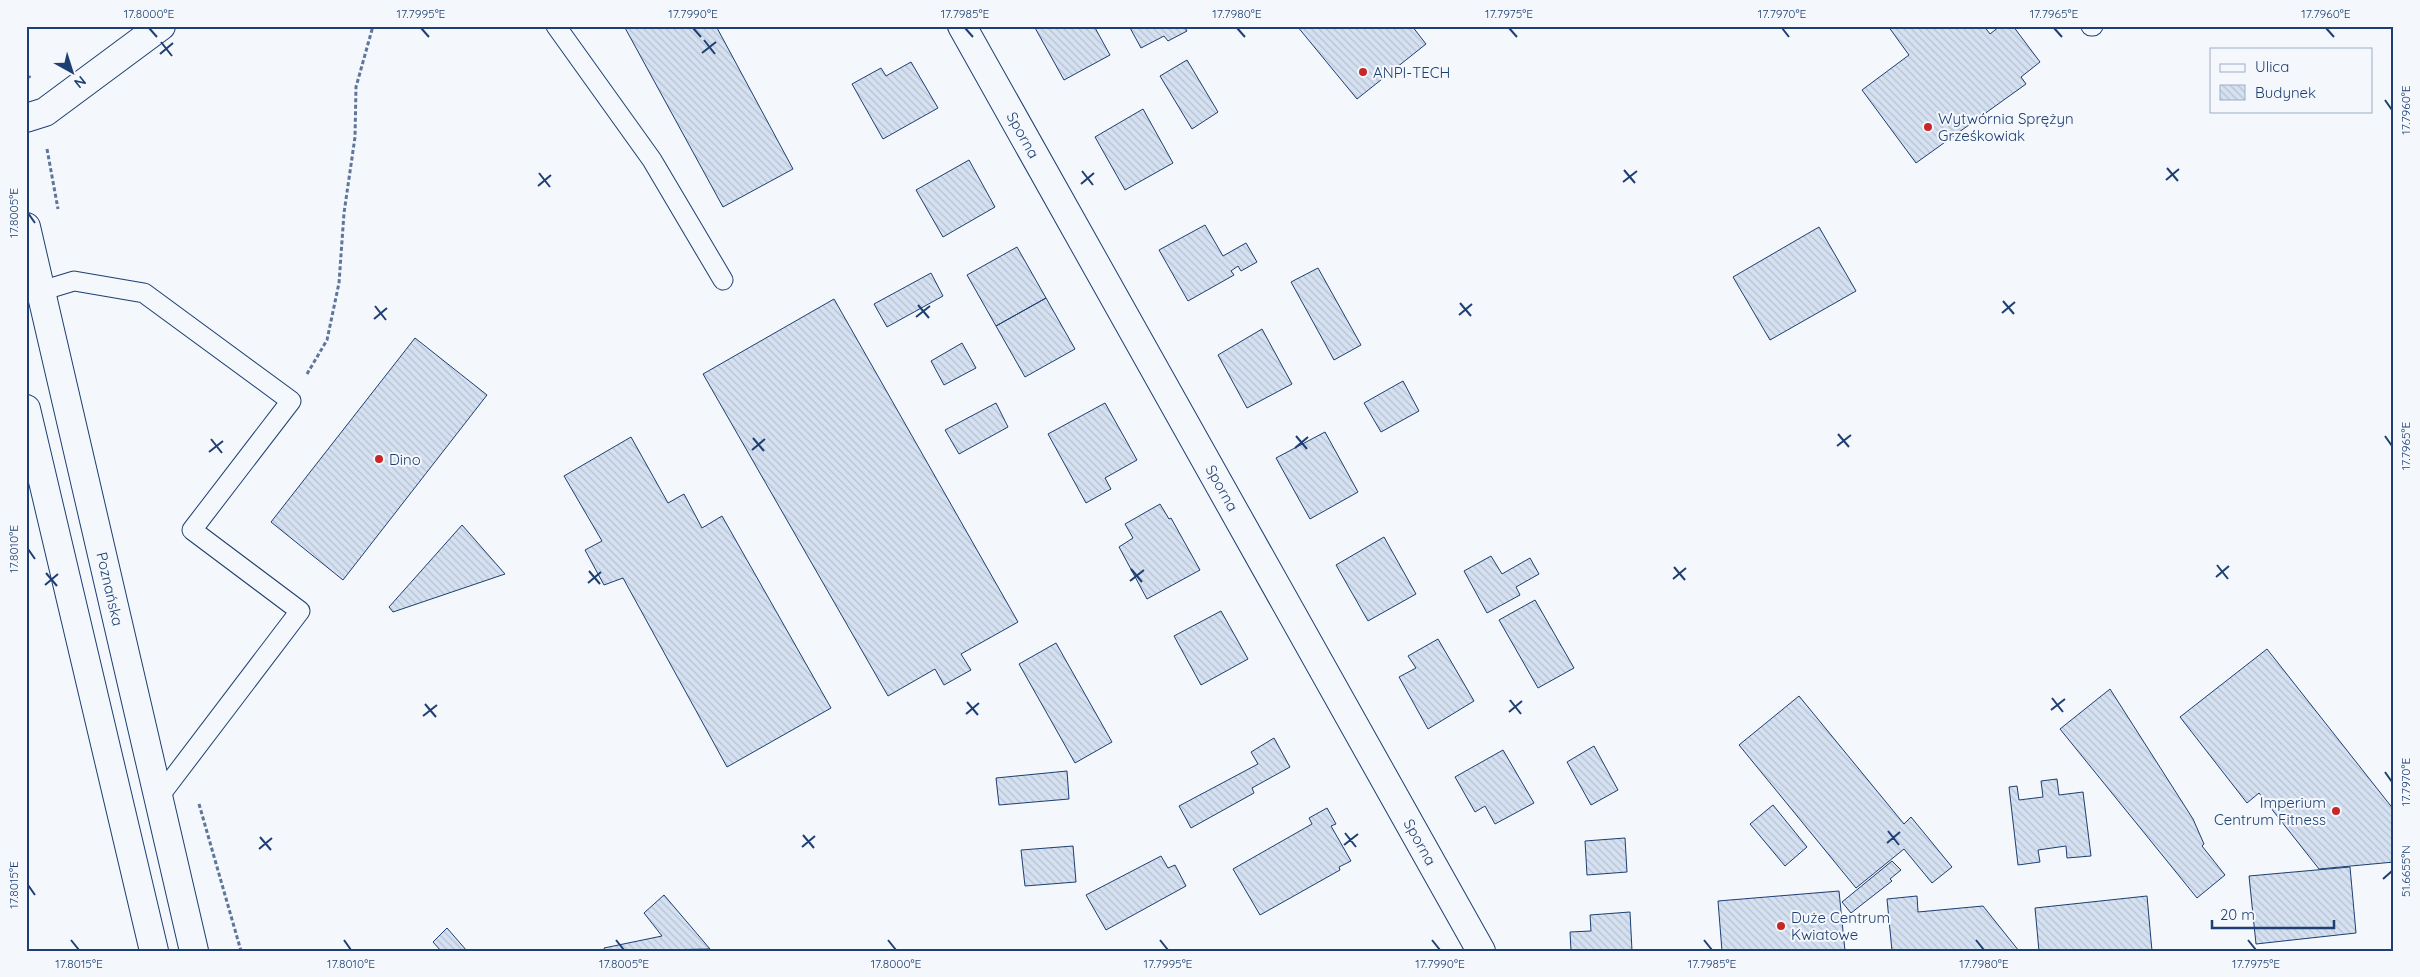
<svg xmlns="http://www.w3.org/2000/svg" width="2420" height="977" font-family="Quicksand,sans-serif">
  <defs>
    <pattern id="building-back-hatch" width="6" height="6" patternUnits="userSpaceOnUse" patternTransform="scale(1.25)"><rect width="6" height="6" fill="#d5e0f0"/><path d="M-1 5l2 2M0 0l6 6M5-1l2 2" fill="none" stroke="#b6c1d1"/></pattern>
  </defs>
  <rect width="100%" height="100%" fill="#f4f7fb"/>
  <path fill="url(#building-back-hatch)" stroke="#1d3f73" d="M624,26H716L793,169L723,207Z
    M1034,26H1094L1110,55L1064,80Z
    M1129,26H1184L1187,31L1168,41L1164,36L1141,48Z
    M1297,26H1412L1426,44L1357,99Z
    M1888,26H1984L1990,34L2000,26H2013L2040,62L2021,77L2026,84L1916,163L1862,90L1909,55Z
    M1187,60L1218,112L1192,129L1160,76Z
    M911,62L938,108L883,139L852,84L881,68L886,76Z
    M1143,109L1173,163L1125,190L1095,137Z
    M969,160L995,207L943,237L916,190Z
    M1205,225L1223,256L1246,243L1257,262L1241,271L1238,266L1231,271L1234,275L1188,301L1159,250Z
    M1819,227L1856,291L1770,340L1733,277Z
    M1017,247L1046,298L996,326L967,275Z
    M1318,268L1361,345L1334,360L1291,282Z
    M931,273L943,296L887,327L874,304Z
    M1046,298L1075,349L1025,377L996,326Z
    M834,299L1018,622L961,654L971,670L944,685L935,669L888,696L703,374Z
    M1262,329L1292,384L1247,408L1218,355Z
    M415,338L487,395L343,580L271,522Z
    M962,343L976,368L944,385L931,361Z
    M1403,381L1419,411L1381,432L1364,403Z
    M996,403L1008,427L959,454L945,430Z
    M1105,403L1137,460L1105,478L1111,489L1086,503L1048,434Z
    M1325,432L1358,492L1310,519L1276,458Z
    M631,437L668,503L684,494L702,528L722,516L831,708L727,767L623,578L604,585L585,550L602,541L564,476Z
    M1160,504L1169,519L1171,518L1200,570L1147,599L1119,547L1133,538L1125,524Z
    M462,525L505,574L393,612L389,607Z
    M1384,537L1416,594L1368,621L1336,565Z
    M1491,556L1502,574L1530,558L1539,574L1516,587L1520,595L1487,613L1464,571Z
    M1535,600L1574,668L1538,688L1499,620Z
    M1221,611L1248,659L1201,685L1174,636Z
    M1438,639L1474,701L1428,729L1399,677L1416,668L1408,656Z
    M1056,643L1112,742L1075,763L1019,664Z
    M2267,649L2394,810V862L2319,869L2259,793L2247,803L2180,717Z
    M2110,689L2193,819L2204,844L2202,846L2225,875L2197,898L2060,729Z
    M1799,696L1904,824L1911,817L1952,867L1932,883L1904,849L1856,888L1739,745Z
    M1274,738L1290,767L1252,788L1254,793L1191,828L1179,806L1258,764L1251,752Z
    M1594,746L1618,790L1591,805L1567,762Z
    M1503,750L1534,803L1495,824L1485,806L1475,812L1455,777Z
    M1067,771L1069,799L999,805L996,778Z
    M2057,779L2059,795L2083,792L2091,856L2067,858L2066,846L2038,850L2040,862L2018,865L2009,787L2017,786L2019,800L2043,797L2041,781Z
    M1773,805L1807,847L1785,866L1750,824Z
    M1327,808L1336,824L1331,826L1351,861L1339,867L1340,870L1260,915L1233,869L1312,824L1309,818Z
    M1625,838L1627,872L1587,875L1585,841Z
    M1073,846L1076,882L1025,886L1021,850Z
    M1161,856L1168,868L1175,865L1186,886L1106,930L1086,895Z
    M1892,861L1901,870L1890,879L1892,881L1851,913L1842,902Z
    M2350,867L2356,933L2256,944L2249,876Z
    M1839,891L1845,951H1722L1718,901Z
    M664,895L710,949L605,951L604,948L662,936L644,913Z
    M1917,896L1918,912L1983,906L2019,951H1892L1887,899Z
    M2147,896L2152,951H2039L2035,908Z
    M1630,912L1632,951H1571L1570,932L1591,931L1590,915Z
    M447,928L467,951H441L433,942Z"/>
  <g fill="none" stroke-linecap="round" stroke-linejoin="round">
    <g stroke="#1d3f73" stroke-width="21">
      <path id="service" d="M556,26L652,160L723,280
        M2091,26H2093
        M41,291L74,281L144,293L291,401L192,530L300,611L158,798"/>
    </g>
    <g stroke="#1d3f73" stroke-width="30">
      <path id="minor" d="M962,26L1481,951
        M26,118L45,112L161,26"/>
    </g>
    <g stroke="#1d3f73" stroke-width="30">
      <path id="secondary" d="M26,227L194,951
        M26,409L154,951"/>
    </g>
    <path stroke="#5e769c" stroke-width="3" stroke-dasharray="4 2.5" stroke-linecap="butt" d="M26,70L30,78
      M47,149L58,209
      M307,374L327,340L339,283L344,213L355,137L356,87L373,26
      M199,804L241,951"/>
    <use href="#service" stroke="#f4f7fb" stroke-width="19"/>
    <use href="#minor" stroke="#f4f7fb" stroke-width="28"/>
    <use href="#secondary" stroke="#f4f7fb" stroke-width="28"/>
  </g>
  <path fill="none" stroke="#1d3f73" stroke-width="2" d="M149,28L157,37M421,28L429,37M693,28L701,37M965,28L973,37M1237,28L1245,37M1509,28L1517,37M1782,28L1789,37M2054,28L2062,37M2326,28L2334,37M704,40L715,54M161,42L172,56M702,53L716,42M160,54L173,43M2385,100L2392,110M2167,168L2178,181M1624,170L1635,183M1082,171L1093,185M539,173L550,187M2166,180L2179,169M1623,182L1637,171M1081,184L1094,173M538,186L551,175M28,213L35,223M2003,301L2014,314M1460,303L1471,316M918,305L929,318M375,306L386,320M2002,313L2015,302M1459,315L1472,304M916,317L930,306M374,319L387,308M1838,434L1849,447M1296,436L1307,449M2385,436L2392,446M753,438L764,451M211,439L222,453M1837,446L1851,435M1295,448L1308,437M752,450L765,439M209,452L223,441M28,549L35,559M2217,565L2228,579M1674,567L1685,580M1131,569L1142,582M589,571L600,584M46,573L57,586M2216,577L2229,566M1673,579L1686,568M1130,581L1144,570M588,583L601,572M45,585L58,574M2052,698L2063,712M1510,700L1521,714M967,702L978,715M425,704L436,717M2051,710L2065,699M1509,712L1522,701M966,714L979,703M423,716L437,705M2385,772L2392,782M1888,831L1899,845M1345,833L1356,847M803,835L814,848M260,837L271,850M1887,843L1900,832M1344,845L1358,834M802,847L815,836M259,849L272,838M2383,879L2392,871M28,885L35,895M71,940L79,950M344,940L351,950M616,940L624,950M888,940L896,950M1160,940L1168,950M1432,940L1440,950M1704,940L1712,950M1976,940L1984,950M2248,940L2256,950"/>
  <g fill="#c62828" stroke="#f4f7fb" stroke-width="2">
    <circle cx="1363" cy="72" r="5"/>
    <circle cx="1928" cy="127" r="5"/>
    <circle cx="379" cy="459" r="5"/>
    <circle cx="2336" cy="811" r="5"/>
    <circle cx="1781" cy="926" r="5"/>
  </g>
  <g text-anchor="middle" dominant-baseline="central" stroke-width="4" stroke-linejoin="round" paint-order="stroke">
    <g font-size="15" fill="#1d3f73" stroke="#f4f7fb" text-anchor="start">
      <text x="1373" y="72">ANPI-TECH</text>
      <text x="1938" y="118">Wytwórnia Sprężyn<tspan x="1938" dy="17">Grześkowiak</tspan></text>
      <text x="389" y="459">Dino</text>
      <text x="2326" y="802" text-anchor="end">Imperium<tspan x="2326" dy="17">Centrum Fitness</tspan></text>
      <text x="1791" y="917">Duże Centrum<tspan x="1791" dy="17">Kwiatowe</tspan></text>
    </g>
    <g font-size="15" fill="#1d3f73" stroke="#f4f7fb">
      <text transform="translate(1023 135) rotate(61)">Sporna</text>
      <text transform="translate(1222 488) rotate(61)">Sporna</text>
      <text transform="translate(110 589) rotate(77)">Poznańska</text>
      <text transform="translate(1420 842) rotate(61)">Sporna</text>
    </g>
  </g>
  <rect width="2420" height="977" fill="none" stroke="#f4f7fb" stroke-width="55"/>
  <rect x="2210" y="48" width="162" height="65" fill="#f4f7fb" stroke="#9eadc5"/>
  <rect x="2220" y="64" width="25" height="8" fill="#f4f7fb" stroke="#9eadc5"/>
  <text x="2255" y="72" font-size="15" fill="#1d3f73">Ulica</text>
  <rect x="2220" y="85" width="25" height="15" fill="url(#building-back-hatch)" stroke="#9eadc5"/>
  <text x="2255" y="98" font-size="15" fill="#1d3f73">Budynek</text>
  <g transform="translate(72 72) rotate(141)" stroke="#f4f7fb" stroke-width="4" paint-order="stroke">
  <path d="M0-4L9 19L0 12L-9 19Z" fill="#1d3f73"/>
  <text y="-8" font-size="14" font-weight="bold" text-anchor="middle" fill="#1d3f73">N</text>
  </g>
  <path d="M2212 920v8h122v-8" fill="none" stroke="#1d3f73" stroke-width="2.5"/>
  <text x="2220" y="920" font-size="15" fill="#1d3f73" stroke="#f4f7fb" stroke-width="4" paint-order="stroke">20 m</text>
  <rect x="28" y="28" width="2364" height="922" fill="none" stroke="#1d3f73" stroke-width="2"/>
  <g font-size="12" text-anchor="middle" fill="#1d3f73">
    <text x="149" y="18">17.8000°E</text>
    <text x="421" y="18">17.7995°E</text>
    <text x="693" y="18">17.7990°E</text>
    <text x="965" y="18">17.7985°E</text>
    <text x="1237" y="18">17.7980°E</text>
    <text x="1509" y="18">17.7975°E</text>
    <text x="1782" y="18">17.7970°E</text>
    <text x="2054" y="18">17.7965°E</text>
    <text x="2326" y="18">17.7960°E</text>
    <text transform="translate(2406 110) rotate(-90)" y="4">17.7960°E</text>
    <text transform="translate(14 213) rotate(-90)" y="4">17.8005°E</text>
    <text transform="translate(2406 446) rotate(-90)" y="4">17.7965°E</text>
    <text transform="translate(14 549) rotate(-90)" y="4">17.8010°E</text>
    <text transform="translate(2406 782) rotate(-90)" y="4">17.7970°E</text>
    <text transform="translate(2406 871) rotate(-90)" y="4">51.6655°N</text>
    <text transform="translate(14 885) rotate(-90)" y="4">17.8015°E</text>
    <text x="79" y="968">17.8015°E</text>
    <text x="351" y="968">17.8010°E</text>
    <text x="624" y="968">17.8005°E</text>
    <text x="896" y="968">17.8000°E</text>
    <text x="1168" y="968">17.7995°E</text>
    <text x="1440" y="968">17.7990°E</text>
    <text x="1712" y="968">17.7985°E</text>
    <text x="1984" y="968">17.7980°E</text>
    <text x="2256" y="968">17.7975°E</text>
  </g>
</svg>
